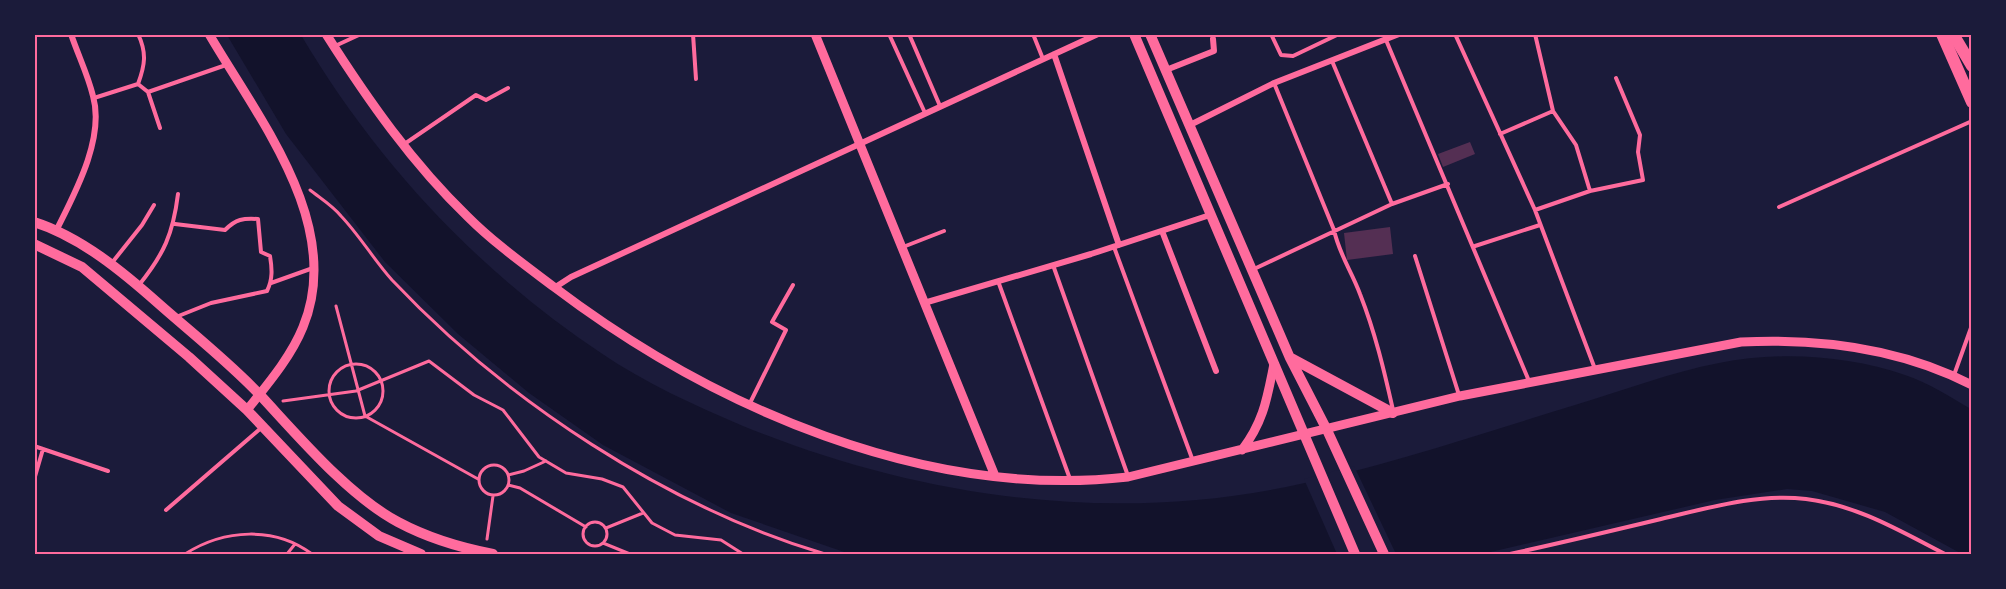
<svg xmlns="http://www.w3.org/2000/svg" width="2006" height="589" font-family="Lato,sans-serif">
  <rect width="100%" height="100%" fill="#1b1b3a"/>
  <path fill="#12122b" d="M227,35H301C376,162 479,272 601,353C645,383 694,405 743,426C914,496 1103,524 1286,487C1383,467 1480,434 1575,405C1622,391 1671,372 1719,363C1779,351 1847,355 1905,375C1929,383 1950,397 1971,409V554H1962L1885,512L1812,491L1787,489L1715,500L1482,554H850L731,513L603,445L529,393L458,334L385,262L286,134Z"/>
  <path fill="#1b1b3a" d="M1354,466L1396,554H1337L1304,479Z"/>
  <path fill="#542f53" d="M1470,142L1475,154L1443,167L1438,154Z
    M1390,227L1393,254L1347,260L1344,233Z"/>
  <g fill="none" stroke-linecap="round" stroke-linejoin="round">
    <path stroke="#ff6b9d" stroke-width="3" d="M310,190C320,198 333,206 341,216C360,236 374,260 392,280C505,400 667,507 825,554
      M336,306L365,416L478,479
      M329 391a27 27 0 1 1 54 0a27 27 0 1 1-54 0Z
      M283,401L356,391L429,361L474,395L503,410L539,457L566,473L602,479L623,487L652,523L675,535L721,540L743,554
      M479 480a15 15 0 1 1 30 0a15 15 0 1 1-30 0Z
      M508,475L524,471L546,461
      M508,485L520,488L586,527
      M583 534a12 12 0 1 1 24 0a12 12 0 1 1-24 0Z
      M606,528L643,513
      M487,539L493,496
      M603,543L630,554
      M185,554C224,529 275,526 312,554
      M287,554L295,544"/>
    <path stroke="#ff6b9d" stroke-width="4" d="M693,34L696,79
      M889,34L925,113
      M909,34L940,106
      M1033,34L1043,59
      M1271,34L1281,55L1293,56L1339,34
      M1455,34L1535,210L1595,369
      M1386,40L1529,381
      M335,46L361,34
      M1332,61L1392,204
      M1274,83L1334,230C1339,254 1352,272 1360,294C1375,332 1384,370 1393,410
      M138,84L148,92L226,65
      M148,92L160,128
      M94,98L138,84C145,65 147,53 138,34
      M1500,134L1553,111
      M403,145L476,95L486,100L508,88
      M1590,191L1643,180L1638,152L1640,135L1616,78
      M1779,207L1972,121
      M1535,210L1590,191L1576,145L1553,111L1535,34
      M175,224L225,230C236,219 243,218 258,219L261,252L270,256C272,268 273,279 267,291L211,303L176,317
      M1475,246L1540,225
      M903,247L944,231
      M1114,247L1193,461
      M1415,256L1459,395
      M111,264L142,225L154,205
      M1053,265L1128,476
      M1254,269L1392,204L1448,184
      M998,281L1070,479
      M271,283L313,268
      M139,285C164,254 173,234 178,194
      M1954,375L1972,325
      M750,403L786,330L772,322L793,285
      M34,446L108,471
      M34,480L43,449
      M166,510L261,428
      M1510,554C1560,543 1611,531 1661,519C1708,508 1758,493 1806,499C1857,505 1900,531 1945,554"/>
    <path stroke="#ff6b9d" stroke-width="6" d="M1054,54L1119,245
      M1166,70L1214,51L1213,39
      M1190,125L1274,83L1399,34
      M57,229C75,193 105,138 93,96C88,75 78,55 71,34
      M1162,231L1216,371
      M554,288L571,277L1098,34
      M924,303L1091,254L1210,215"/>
    <path stroke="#ff6b9d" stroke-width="9" d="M209,34C258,118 345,225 303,327C291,357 267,385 247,410
      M326,34C368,100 412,163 468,217C494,243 525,265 554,287C714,408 925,500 1128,477L1460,396L1741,342C1821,338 1900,348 1972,385
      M815,34L995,476
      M1242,450C1264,421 1267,398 1274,364"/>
    <path stroke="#ff6b9d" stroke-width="10" d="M1134,34L1355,554
      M1150,34L1290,358L1327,430L1384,554
      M34,222C81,237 123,272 159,304C193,334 230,363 261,396C299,437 349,496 398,522C426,537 462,548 493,554
      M34,244L82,267L189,357L247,410L338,506L379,536L421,554
      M1291,358L1393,413"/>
    <path stroke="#ff6b9d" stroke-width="12" d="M1942,34L1972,102"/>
    <path stroke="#ff6b9d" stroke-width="12" d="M1953,34L1972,66"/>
  </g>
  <rect width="2006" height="589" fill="none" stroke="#1b1b3a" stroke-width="72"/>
  <rect x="36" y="36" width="1934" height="517" fill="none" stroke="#ff6b9d" stroke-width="2"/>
</svg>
